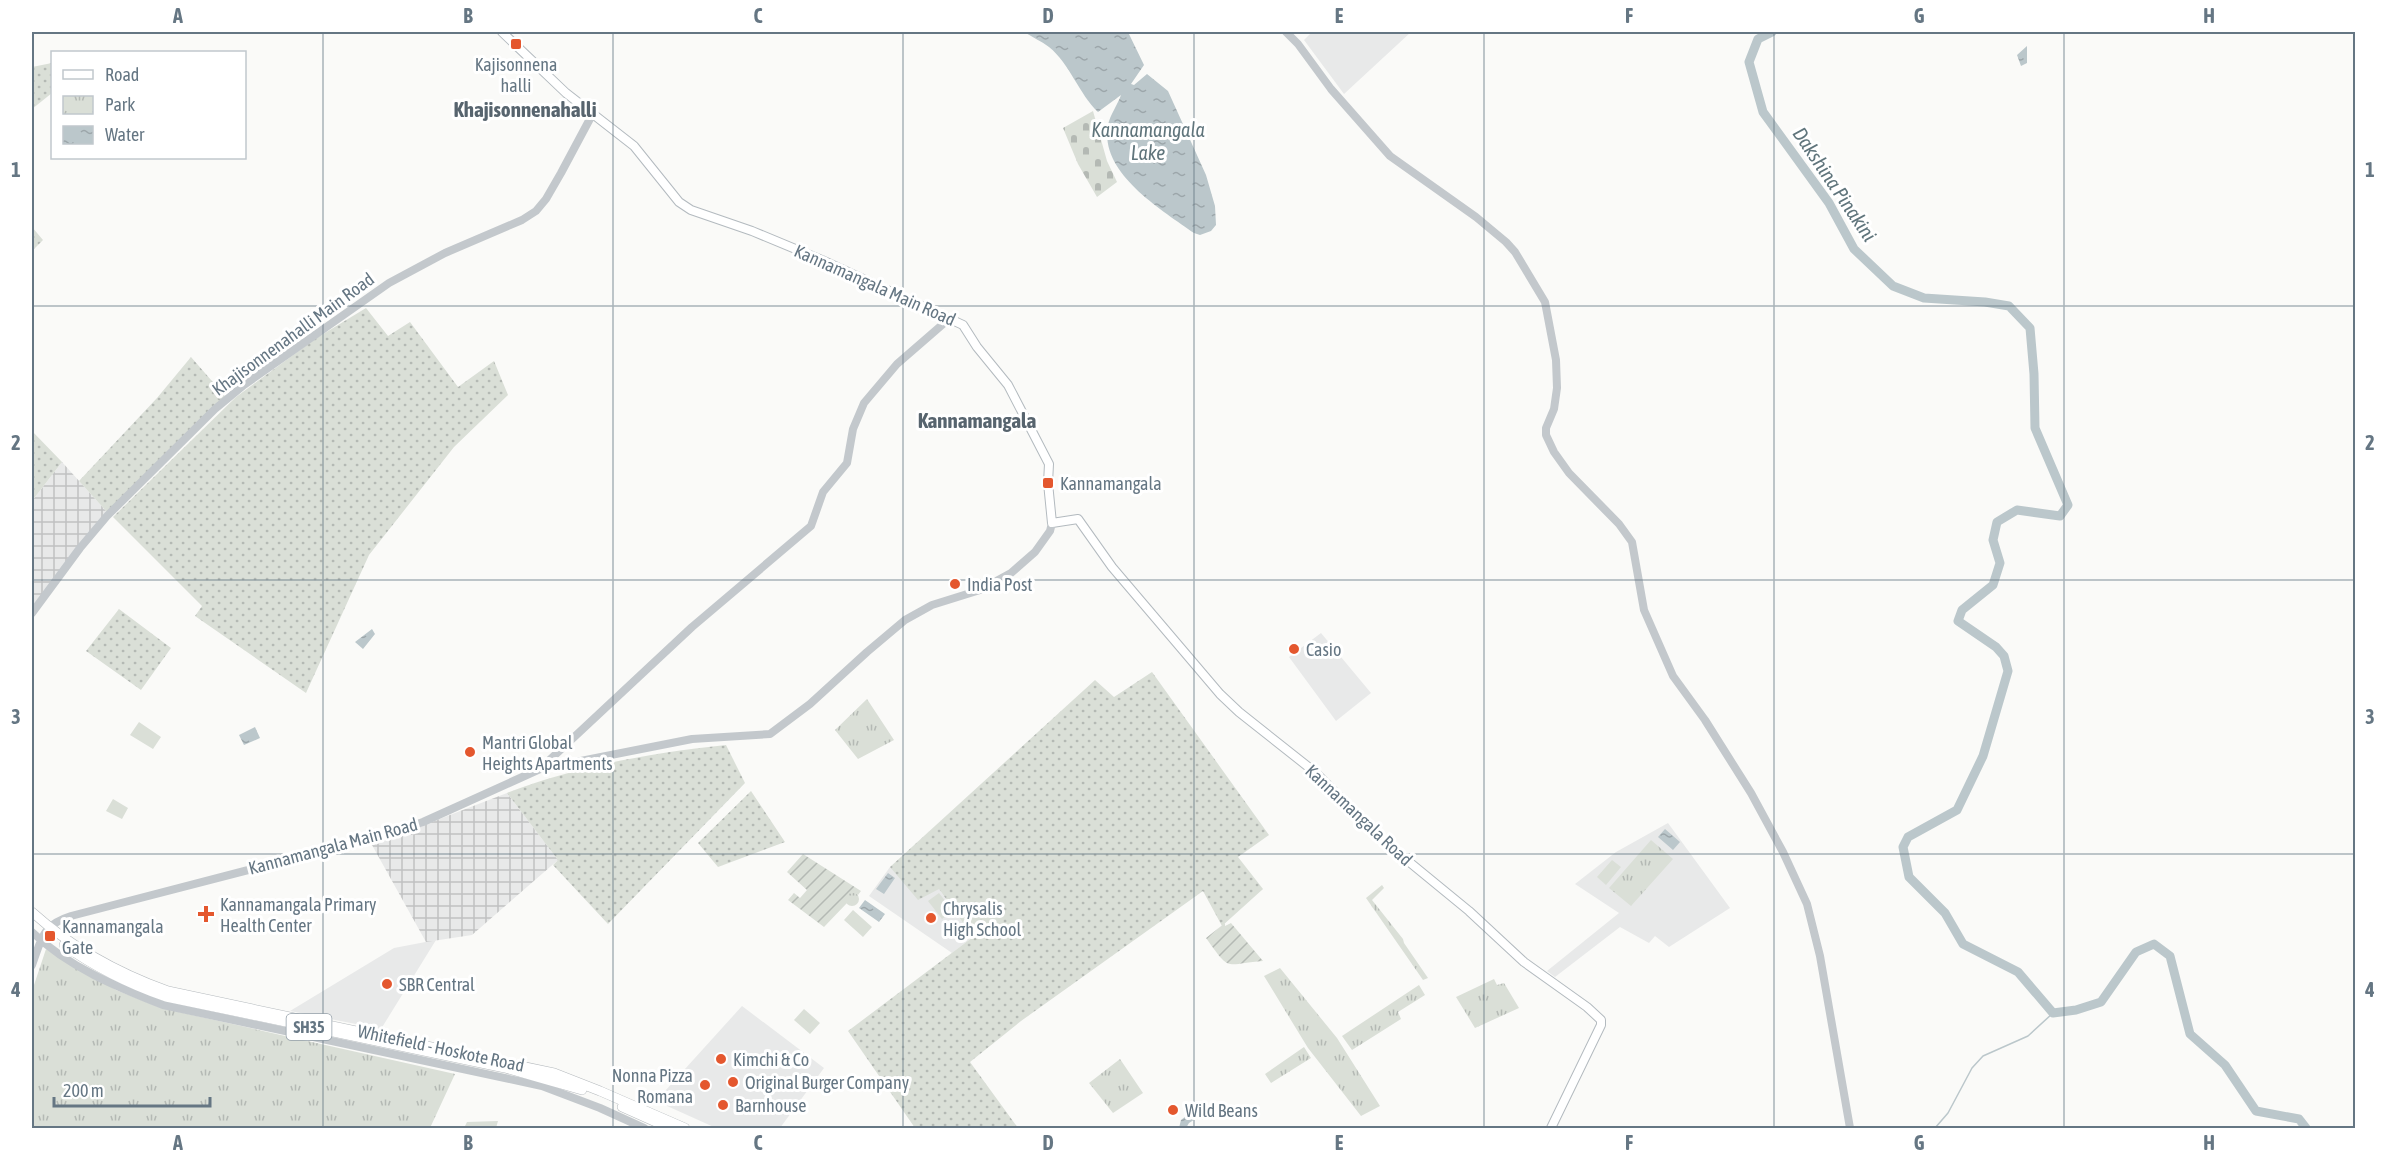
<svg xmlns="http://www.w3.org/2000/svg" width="2387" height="1160" font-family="'Asap Condensed',sans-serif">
  <defs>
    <pattern id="industrial-grid" width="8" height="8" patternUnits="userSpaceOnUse" patternTransform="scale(1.5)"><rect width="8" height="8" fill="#e8e9e9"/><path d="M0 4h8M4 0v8" fill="none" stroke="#c0c1c2"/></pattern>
    <pattern id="grass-dots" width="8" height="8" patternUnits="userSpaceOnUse" patternTransform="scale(1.5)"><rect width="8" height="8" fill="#dadfd7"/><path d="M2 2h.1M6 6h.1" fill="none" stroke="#b4b9b4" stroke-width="1.8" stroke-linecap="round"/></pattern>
    <pattern id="cemetery-stones" width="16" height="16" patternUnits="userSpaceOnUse" patternTransform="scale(1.5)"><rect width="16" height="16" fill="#dadfd7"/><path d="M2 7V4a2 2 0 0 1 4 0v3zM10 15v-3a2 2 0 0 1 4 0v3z" fill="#b4b9b4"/></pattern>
    <pattern id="park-tufts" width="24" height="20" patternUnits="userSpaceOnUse" patternTransform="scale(1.5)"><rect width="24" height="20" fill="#dadfd7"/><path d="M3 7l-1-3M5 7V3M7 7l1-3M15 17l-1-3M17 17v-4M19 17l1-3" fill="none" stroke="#b4b9b4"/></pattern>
    <pattern id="garden-furrows" width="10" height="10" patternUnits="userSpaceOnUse" patternTransform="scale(1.5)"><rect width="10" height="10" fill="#dadfd7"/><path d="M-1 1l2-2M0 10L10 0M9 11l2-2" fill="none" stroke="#b4b9b4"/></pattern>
    <pattern id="water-ripples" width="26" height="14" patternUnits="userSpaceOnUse" patternTransform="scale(1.5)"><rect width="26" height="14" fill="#bbc7cb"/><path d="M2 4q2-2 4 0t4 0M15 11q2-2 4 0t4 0" fill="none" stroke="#9ca6aa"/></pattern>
  </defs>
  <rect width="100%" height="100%" fill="#fafaf8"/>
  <path fill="#e8e9e9" d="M1312,32H1411L1344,94L1304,40Z
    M1321,633L1371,693L1336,721L1289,657Z
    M1668,823L1730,908L1669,947L1655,936L1649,943L1620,927L1555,977L1547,971L1619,913L1575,884L1616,852Z
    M890,867L939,889L973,937L952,953L869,896Z
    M436,940L381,1029L290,1011L394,948Z
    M742,1006L824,1068L780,1128H716L656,1101Z"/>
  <path fill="url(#industrial-grid)" d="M62,462L107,512L32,608V501Z
    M507,793L558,860L472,935L426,942L372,845Z"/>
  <path fill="url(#grass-dots)" d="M52,63V93L32,109V67Z
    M32,227L43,240L32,251Z
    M366,308L388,336L410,322L458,387L494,361L508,395L454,447L369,555L306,693L195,616L202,606L113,517L236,397L315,339Z
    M191,357L225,396L107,512L79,481L157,398Z
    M32,431L62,462L32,501Z
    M119,609L171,648L141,690L86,651Z
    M1152,672L1269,835L1238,857L1263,889L1222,926L1203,891L1021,1021L970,1062L1018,1128H915L848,1031L973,937L939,889L918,900L890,867L1095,680L1114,697Z
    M726,745L745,783L608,924L553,865L558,860L507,793C577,766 651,753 726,745Z
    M751,791L785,842L718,867L698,843Z"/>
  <path fill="url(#cemetery-stones)" d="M1093,111L1107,161L1117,182L1097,197L1078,164L1063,128Z"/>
  <path fill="url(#park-tufts)" d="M867,699L894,740L858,759L835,730Z
    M1651,840L1673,859L1631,906L1609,888Z
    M1382,885L1384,888L1372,900L1403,939L1404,943L1428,978L1423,980L1366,898Z
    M845 899a7 7 0 1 1 14 0a7 7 0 1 1-14 0Z
    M46,949L116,990L161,1008L455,1074L430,1128H32V991Z
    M1280,968L1337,1038L1380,1106L1361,1116L1308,1048L1264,976Z
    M1494,979L1497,985L1504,983L1519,1008L1475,1028L1456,997Z
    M1419,985L1425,995L1398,1012L1401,1019L1352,1050L1342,1036Z
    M1304,1047L1311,1058L1271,1083L1265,1074Z
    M1120,1059L1143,1093L1113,1113L1089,1083Z
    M498,1121L496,1128H464L467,1122Z"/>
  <path fill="url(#garden-furrows)" d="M803,854L861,891L858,895L854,893L848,894L847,903L824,927L788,900L794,893L800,898L807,890L787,872Z
    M1225,923V926L1231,923L1263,961C1224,964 1231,973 1206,938Z"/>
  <path fill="#dadfd7" d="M139,722L161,737L153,749L130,735Z
    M113,799L128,808L122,819L106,811Z
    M1612,860L1621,867L1606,885L1597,877Z
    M939,893L953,911L942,919L928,901Z
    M853,910L872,927L863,937L844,920Z
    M804,1009L820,1023L810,1034L794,1020Z"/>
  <path fill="url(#water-ripples)" d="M1024,32H1128L1144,65L1131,84L1134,85L1147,74L1168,91L1206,175L1215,206L1216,225L1211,231L1200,235L1194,233C1161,209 1099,173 1108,125C1110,115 1118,104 1121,95L1098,112C1079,94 1070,64 1049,47C1041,41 1032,37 1024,32Z
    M2027,46V63L2021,66L2017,55Z
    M372,629L375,634L363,649L355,642Z
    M255,727L260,738L244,745L239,735Z
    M1665,829L1680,842L1673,850L1658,837Z
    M888,873L895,878L884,894L876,889Z
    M865,900L885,914L879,922L859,908Z
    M1195,1109L1200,1116L1189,1123L1186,1128H1179L1181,1120Z"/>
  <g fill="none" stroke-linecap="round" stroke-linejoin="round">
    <path stroke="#bbc7cb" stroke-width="1.5" d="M1935,1128L1948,1113L1972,1068L1983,1056L2028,1036L2053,1013"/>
    <path stroke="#bbc7cb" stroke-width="9" d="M1772,32L1758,39L1749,62L1763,112L1829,203L1854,249L1893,286L1924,298L1985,302L2009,306L2030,328L2034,374L2035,428L2068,505L2060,516L2017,510L1997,522L1993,540L2000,563L1993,585L1962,610L1958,621L1996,647L2004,656L2008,671L1983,756L1957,810L1908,837L1903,847L1909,877L1945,913L1963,944L2018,972L2053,1013L2076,1010L2101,1002L2136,952L2154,944L2170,956L2190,1034L2225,1065L2256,1111L2299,1119L2306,1128"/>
    <g stroke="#b3babf" stroke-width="10">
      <path id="secondary" d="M502,32L566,93L634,146L679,202L691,210L752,231L822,260L963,325L977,347L1008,385L1049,464L1048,483L1052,523L1078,519L1112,567L1220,694L1239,712L1316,773L1380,838L1469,911L1524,962L1587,1007L1601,1020V1025L1551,1128"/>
    </g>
    <g stroke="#b5babe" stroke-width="10">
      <path id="primary" d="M32,912C72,948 118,973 168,991L554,1073L600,1091L685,1128
        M64,945C96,968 129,984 166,997L505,1068L582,1090
        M622,1107L669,1128"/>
    </g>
    <path stroke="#c3c8cc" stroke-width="8" d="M1286,32L1298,44L1331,89L1390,156L1476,217L1506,242L1515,252L1545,302L1556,360L1557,388L1554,409L1546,428V435L1554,452L1569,473L1619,524L1632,542L1644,610L1673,676L1705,720L1751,793L1783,852L1807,904L1820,956L1850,1128
      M32,613L80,548L107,516L215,409L244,385L389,283L445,253L522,220L536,211L546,199L561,173L592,115
      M541,768L692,627L811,526L823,492L847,463L853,429L864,403L897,364L950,318
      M32,932C68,967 117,987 163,1005L542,1086L600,1108L644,1128
      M32,965C42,938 42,925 71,916L387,834L423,822L540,769L692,739L770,734L810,704L867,652L905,620L932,605L980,590L1011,573L1035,552L1050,531L1052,523"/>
    <use href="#secondary" stroke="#fff" stroke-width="8"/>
    <use href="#primary" stroke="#fff" stroke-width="9"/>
  </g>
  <path fill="none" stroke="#657683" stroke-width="1.5" stroke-opacity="0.55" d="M323,32V1128M613,32V1128M903,32V1128M1194,32V1128M1484,32V1128M1774,32V1128M2064,32V1128M32,306H2356M32,580H2356M32,854H2356"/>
  <g fill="#e4572e" stroke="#fff" stroke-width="2">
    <rect x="510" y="38" width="12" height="12" rx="3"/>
    <rect x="1042" y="477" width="12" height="12" rx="3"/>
    <circle cx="955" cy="584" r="6"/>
    <circle cx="1294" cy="649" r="6"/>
    <circle cx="470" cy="752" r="6"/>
    <path d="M203 905h6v6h6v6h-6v6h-6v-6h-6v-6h6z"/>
    <circle cx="931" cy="918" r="6"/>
    <rect x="44" y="930" width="12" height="12" rx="3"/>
    <circle cx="387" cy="984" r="6"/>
    <circle cx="721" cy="1059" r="6"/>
    <circle cx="733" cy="1082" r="6"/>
    <circle cx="705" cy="1085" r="6"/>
    <circle cx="723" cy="1105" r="6"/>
    <circle cx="1173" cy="1110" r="6"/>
  </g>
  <g text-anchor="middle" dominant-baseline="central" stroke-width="6" stroke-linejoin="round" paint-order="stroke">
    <rect fill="#fff" stroke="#939fa8" stroke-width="1.5" x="286.5" y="1014" width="45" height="26" rx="4.5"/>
    <g font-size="16" font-weight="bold" fill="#657683">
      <text x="309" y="1027">SH35</text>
    </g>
    <g font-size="18" fill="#657683" stroke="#fff" text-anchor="start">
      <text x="516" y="64" text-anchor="middle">Kajisonnena<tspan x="516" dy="21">halli</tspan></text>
      <text x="1060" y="483">Kannamangala</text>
      <text x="967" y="584">India Post</text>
      <text x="1306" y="649">Casio</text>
      <text x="482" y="742">Mantri Global<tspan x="482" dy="21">Heights Apartments</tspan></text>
      <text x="220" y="904">Kannamangala Primary<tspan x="220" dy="21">Health Center</tspan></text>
      <text x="943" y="908">Chrysalis<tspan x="943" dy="21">High School</tspan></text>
      <text x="62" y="926">Kannamangala<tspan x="62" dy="21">Gate</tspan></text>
      <text x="399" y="984">SBR Central</text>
      <text x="733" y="1059">Kimchi &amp; Co</text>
      <text x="693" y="1075" text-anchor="end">Nonna Pizza<tspan x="693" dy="21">Romana</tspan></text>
      <text x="745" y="1082">Original Burger Company</text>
      <text x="735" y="1105">Barnhouse</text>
      <text x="1185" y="1110">Wild Beans</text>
    </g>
    <g font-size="18" fill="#657683" stroke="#fff">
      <text transform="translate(875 285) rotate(24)">Kannamangala Main Road</text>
      <text transform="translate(293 334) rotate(-36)">Khajisonnenahalli Main Road</text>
      <text transform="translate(1359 815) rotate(43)">Kannamangala Road</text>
      <text transform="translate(333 846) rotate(-15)">Kannamangala Main Road</text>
      <text transform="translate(441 1048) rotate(12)">Whitefield - Hoskote Road</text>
    </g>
    <g font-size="20" font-style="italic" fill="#60757c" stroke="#fff">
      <text x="1148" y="129">Kannamangala<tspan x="1148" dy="23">Lake</tspan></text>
      <text transform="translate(1835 184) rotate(56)">Dakshina Pinakini</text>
    </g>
    <g font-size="21" font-weight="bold" fill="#57646e" stroke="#fff">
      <text x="525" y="109">Khajisonnenahalli</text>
      <text x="977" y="420">Kannamangala</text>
    </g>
  </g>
  <rect width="2387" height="1160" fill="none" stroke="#ffffff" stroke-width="66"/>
  <rect x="51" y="51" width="195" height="108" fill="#ffffff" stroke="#c1c8cd" stroke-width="1.5"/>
  <rect x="63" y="70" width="30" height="9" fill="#ffffff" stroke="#c1c8cd" stroke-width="1.5"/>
  <text x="105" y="81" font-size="18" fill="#657683">Road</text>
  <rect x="63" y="96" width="30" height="18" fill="url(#park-tufts)" stroke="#c1c8cd" stroke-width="1.5"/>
  <text x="105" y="111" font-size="18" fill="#657683">Park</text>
  <rect x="63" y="126" width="30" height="18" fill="url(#water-ripples)" stroke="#c1c8cd" stroke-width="1.5"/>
  <text x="105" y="141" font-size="18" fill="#657683">Water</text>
  <path d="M54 1097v9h156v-9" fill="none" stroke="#657683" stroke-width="3"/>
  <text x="63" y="1097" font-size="18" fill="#657683" stroke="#ffffff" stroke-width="4.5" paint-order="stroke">200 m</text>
  <rect x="33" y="33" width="2321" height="1094" fill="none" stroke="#657683" stroke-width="2"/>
  <g font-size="20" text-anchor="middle" font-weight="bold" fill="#657683">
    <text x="178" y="23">A</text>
    <text x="468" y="23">B</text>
    <text x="758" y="23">C</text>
    <text x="1048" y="23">D</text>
    <text x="1339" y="23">E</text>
    <text x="1629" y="23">F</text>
    <text x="1919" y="23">G</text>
    <text x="2209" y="23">H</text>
    <text x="16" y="177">1</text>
    <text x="2370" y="177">1</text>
    <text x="16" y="450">2</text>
    <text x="2370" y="450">2</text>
    <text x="16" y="724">3</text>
    <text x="2370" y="724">3</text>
    <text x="16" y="997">4</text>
    <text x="2370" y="997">4</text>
    <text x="178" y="1150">A</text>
    <text x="468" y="1150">B</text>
    <text x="758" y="1150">C</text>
    <text x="1048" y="1150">D</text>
    <text x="1339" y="1150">E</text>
    <text x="1629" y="1150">F</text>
    <text x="1919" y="1150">G</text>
    <text x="2209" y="1150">H</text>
  </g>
</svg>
